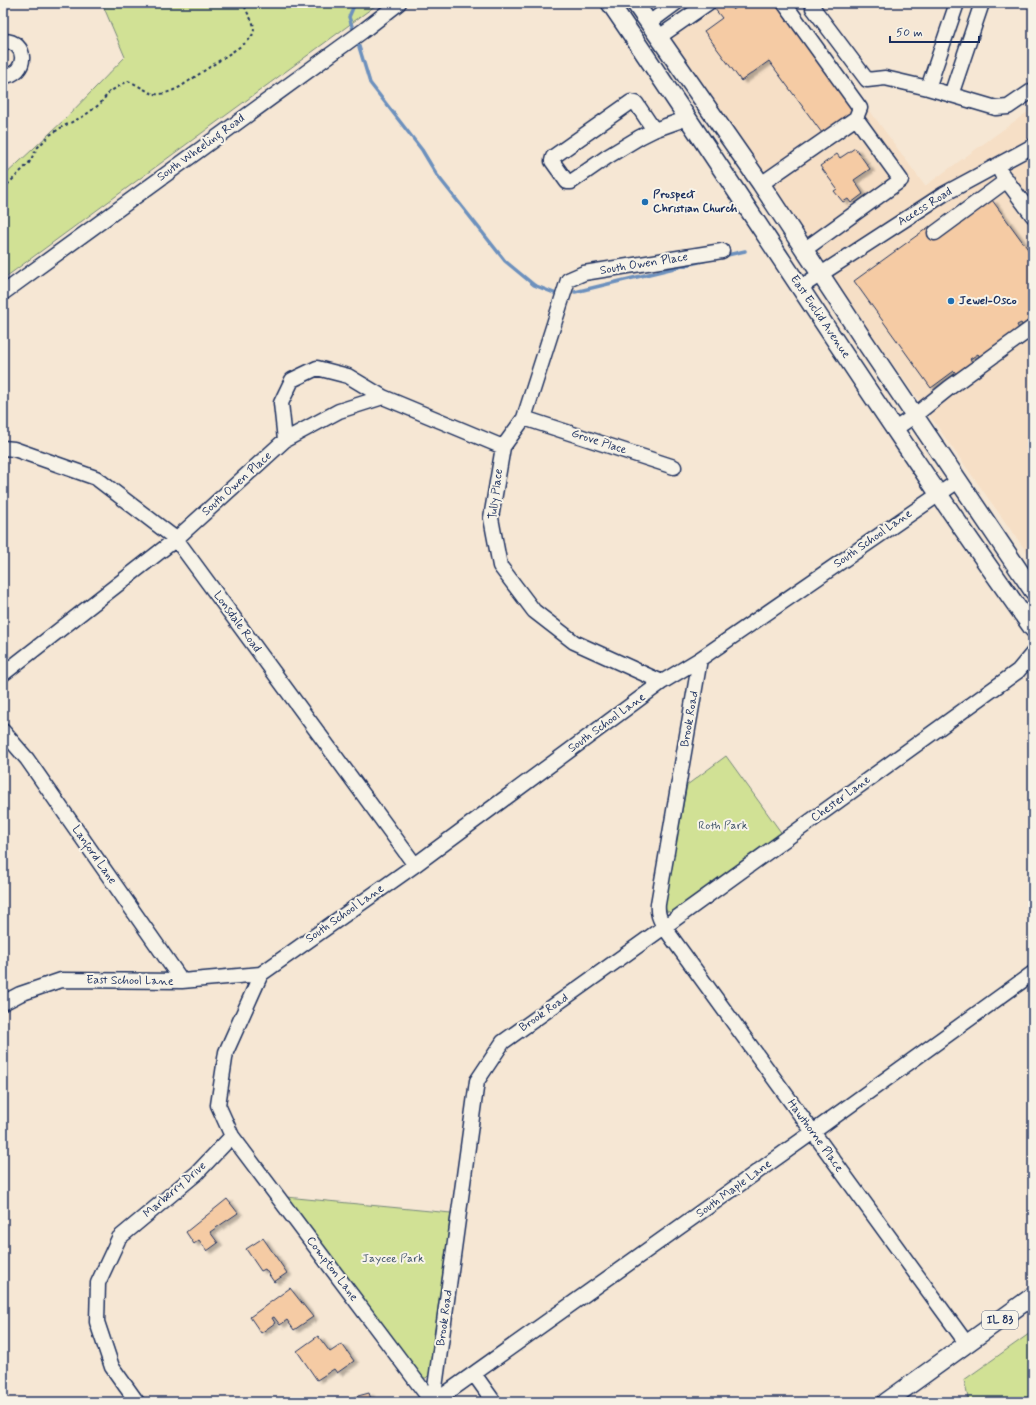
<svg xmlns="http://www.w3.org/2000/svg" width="1036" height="1405" font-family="Mynerve,sans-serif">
  <defs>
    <filter id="shadow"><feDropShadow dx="4.5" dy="2.5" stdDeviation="1" flood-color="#0004"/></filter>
  </defs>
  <rect width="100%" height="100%" fill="#f6e7d4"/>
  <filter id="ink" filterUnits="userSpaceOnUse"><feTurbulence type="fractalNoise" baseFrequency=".025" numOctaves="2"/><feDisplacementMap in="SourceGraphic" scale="8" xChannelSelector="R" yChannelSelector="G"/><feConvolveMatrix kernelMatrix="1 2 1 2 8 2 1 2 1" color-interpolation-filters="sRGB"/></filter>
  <g filter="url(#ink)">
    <path fill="#f6dfc6" d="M694,3H791L925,186L1033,108V561L815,255L662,27Z"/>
    <path fill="#d1e195" stroke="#76887a" d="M102,3H379L3,279V177L64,120L125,57Z
      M726,756L783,835L672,913L664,910V905L687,785Z
      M286,1197L451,1213L429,1375L426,1378H418Z
      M1033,1331V1402H969L964,1380Z"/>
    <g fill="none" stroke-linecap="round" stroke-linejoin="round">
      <path stroke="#6c90bd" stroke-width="3.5" d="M354,32L349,17L355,3
        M357,40L370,83L422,150L437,175L505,261L534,285L554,293
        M723,256L745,251
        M575,292L707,260"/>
    </g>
    <path fill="#f5cba4" stroke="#1b2f5e" filter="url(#shadow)" d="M721,3H729L733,10L742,3H779L855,109L822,133L769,61L741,81L704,31L722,18L714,8Z
      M855,148L870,169L854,180L863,194L851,203L848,199L843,202L834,191L837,189L820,166L837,154L840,158Z
      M992,200L1030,252L1033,250V321L1024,328L1021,323L1017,325L1019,329L980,357L978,354L970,359L973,363L957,375L954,371L931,388L854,281L930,226L939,238Z
      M227,1199L238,1213L210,1232L218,1243L207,1251L199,1240L194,1244L186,1232Z
      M263,1238L287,1273L274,1282L265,1269L261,1271L246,1249Z
      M290,1288L313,1317L294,1330L287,1320L280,1325L274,1317L272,1318L275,1323L261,1333L250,1317Z
      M318,1336L330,1352L342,1344L354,1361L337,1373L334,1369L317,1380L297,1351Z
      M369,1393L372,1402H347V1399Z"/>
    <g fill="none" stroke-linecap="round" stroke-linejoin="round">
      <g stroke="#1b2f5e" stroke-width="17">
        <path id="minor" d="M784,3L860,108L856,118
          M814,3L813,8L867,80L885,78L928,88L996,108L1008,107L1033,90
          M649,23L676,3
          M659,37L708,3
          M3,41C28,40 29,75 3,76
          M928,88L957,3
          M951,95L982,3
          M654,130L636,103L631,102L553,157L552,161L567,182H571L607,157L640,137L654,130L688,118
          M1001,173L1033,216
          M761,184L856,118L901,180L804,250
          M935,233L1007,180
          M801,287L944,194L1033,146
          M3,293L363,31L399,3
          M524,418L674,467
          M895,429L914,416L949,388L1033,327
          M285,440L281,403L292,380L317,368L348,376L383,397L503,447
          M3,448L14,449L96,478L176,539L415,865
          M700,659L658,904C657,914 660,919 664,927L967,1344
          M3,674L176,539L285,440L339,411L383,397
          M662,682L574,642L534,611L500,566L491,518L503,447L524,418L568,280L584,273L722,251
          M3,731L27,759L182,981
          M3,1003L20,994L61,980L182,981L261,974L415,865L662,682L700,659L958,481
          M232,1136L432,1402
          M474,1374L494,1402
          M137,1402L112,1367L97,1322L98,1283L119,1238L197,1173L232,1136L218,1105L226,1052L261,974
          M433,1402L477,1081L503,1042L664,927L1018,671L1033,653
          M434,1402L813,1132L1033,973"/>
      </g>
      <g stroke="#1b2f5e" stroke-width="20">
        <path id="major" d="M610,3C752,211 886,424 1033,629
          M635,3L761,184L865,342L1033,591
          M886,1402L1033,1296"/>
      </g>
      <path stroke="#1b2f5e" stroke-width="2" stroke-dasharray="3 3" stroke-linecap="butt" d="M3,189L29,163L37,148L50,135L62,127L84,116L100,104L109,92L128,81C135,83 149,93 154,94C163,95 172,91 180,87L247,42C263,26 247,19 244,3"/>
      <use href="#minor" stroke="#f7f3e8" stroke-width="14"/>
      <use href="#major" stroke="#f7f3e8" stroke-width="17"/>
    </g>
  </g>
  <g fill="#1f6fb2" stroke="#f7f3e8" stroke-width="1.5">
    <circle cx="645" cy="202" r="4"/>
    <circle cx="951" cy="301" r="4"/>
  </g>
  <g text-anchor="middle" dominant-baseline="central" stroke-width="4" stroke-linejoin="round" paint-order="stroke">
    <rect fill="#f7f3e8" stroke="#5d6a87" stroke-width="1" x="982" y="1311" width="36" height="18" rx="3"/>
    <g font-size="11" font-weight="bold" fill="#1b2f5e">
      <text x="1000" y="1320">IL 83</text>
    </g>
    <g font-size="12" fill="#1b2f5e" stroke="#f7f3e8">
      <text transform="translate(201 148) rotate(-36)">South Wheeling Road</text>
      <text transform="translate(925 207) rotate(-32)">Access Road</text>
      <text transform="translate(644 264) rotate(-9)">South Owen Place</text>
      <text transform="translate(820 317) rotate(56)">East Euclid Avenue</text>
      <text transform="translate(599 442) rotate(18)">Grove Place</text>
      <text transform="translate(237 484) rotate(-42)">South Owen Place</text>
      <text transform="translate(496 494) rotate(-83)">Tully Place</text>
      <text transform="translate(873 539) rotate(-35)">South School Lane</text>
      <text transform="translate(237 622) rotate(54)">Lonsdale Road</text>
      <text transform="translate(690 719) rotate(-80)">Brook Road</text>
      <text transform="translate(607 723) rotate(-36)">South School Lane</text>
      <text transform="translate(841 799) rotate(-36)">Chester Lane</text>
      <text transform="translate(94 855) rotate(55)">Lanford Lane</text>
      <text transform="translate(345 914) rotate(-35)">South School Lane</text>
      <text transform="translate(130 981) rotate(1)">East School Lane</text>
      <text transform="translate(544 1013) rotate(-35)">Brook Road</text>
      <text transform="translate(815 1136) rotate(54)">Hawthorne Place</text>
      <text transform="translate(734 1189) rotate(-36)">South Maple Lane</text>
      <text transform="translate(175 1190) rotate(-41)">Marberry Drive</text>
      <text transform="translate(332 1269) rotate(53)">Compton Lane</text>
      <text transform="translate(445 1318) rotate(-82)">Brook Road</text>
    </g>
    <g font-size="12" font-weight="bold" fill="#1b2f5e" stroke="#f7f3e8" text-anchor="start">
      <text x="653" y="195">Prospect<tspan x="653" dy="14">Christian Church</tspan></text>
      <text x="959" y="301">Jewel-Osco</text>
    </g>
    <g font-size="12" fill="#3f5369" stroke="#f7f3e8">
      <text x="723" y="826">Roth Park</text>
      <text x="393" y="1259">Jaycee Park</text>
    </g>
  </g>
  <rect width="1036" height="1405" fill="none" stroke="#f7f3e8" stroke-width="16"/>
  <rect x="8" y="8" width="1020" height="1389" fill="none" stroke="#1b2f5e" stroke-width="1.5" filter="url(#ink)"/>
  <path d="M890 36v6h89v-6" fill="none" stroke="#1b2f5e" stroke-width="2"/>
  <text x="896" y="36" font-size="12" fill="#1b2f5e" stroke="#f7f3e8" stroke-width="3" paint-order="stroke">50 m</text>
</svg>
